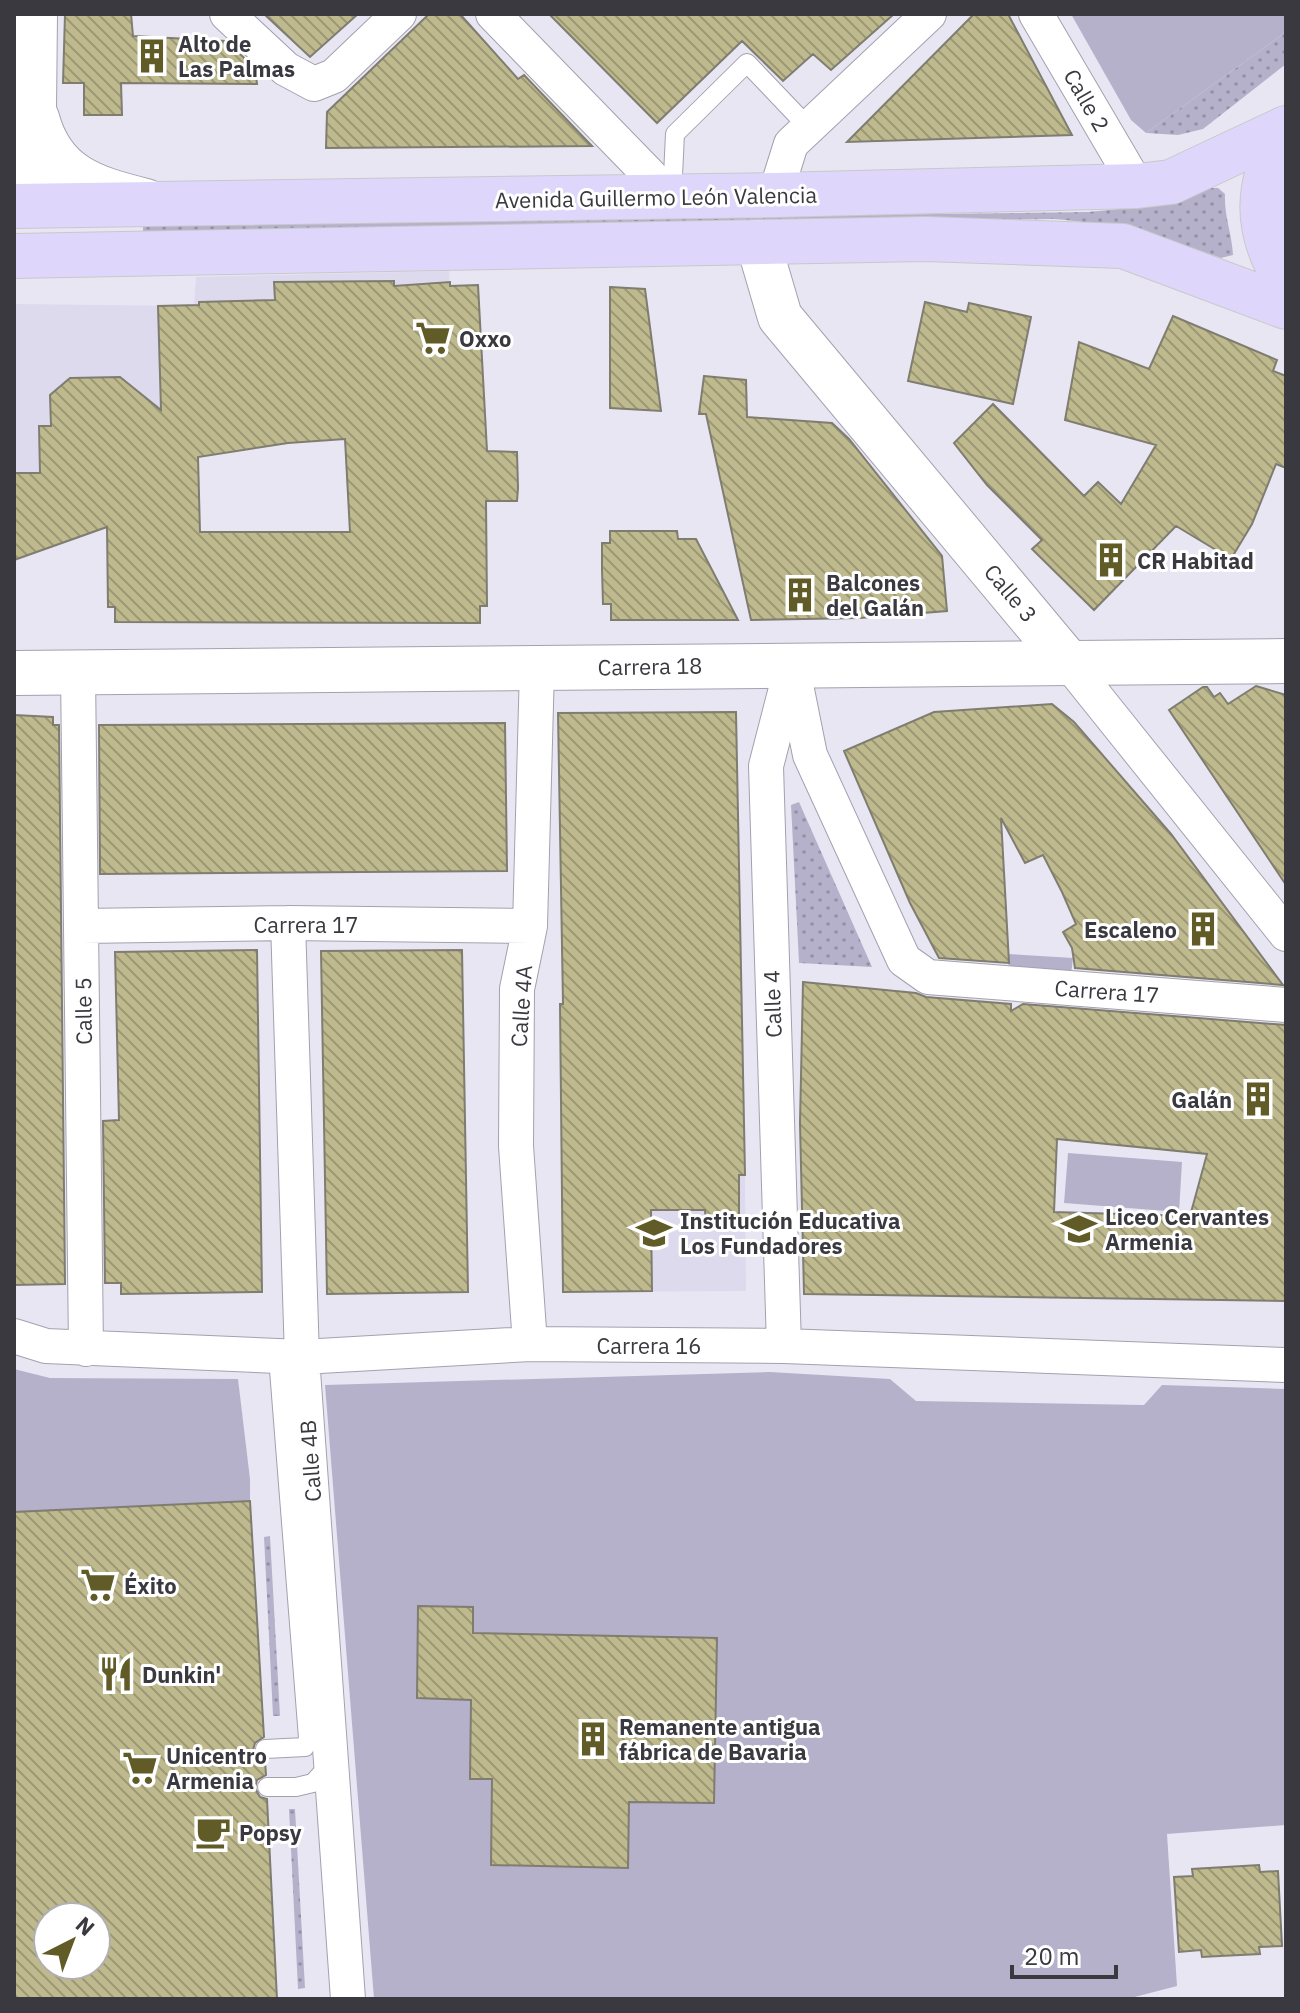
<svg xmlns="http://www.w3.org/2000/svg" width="1300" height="2013" font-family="'IBM Plex Sans',sans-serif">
  <defs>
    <pattern id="garden-dots" width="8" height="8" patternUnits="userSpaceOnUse" patternTransform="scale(2)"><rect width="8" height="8" fill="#b6b1cb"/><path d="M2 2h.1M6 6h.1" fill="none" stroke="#9591a6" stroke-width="1.8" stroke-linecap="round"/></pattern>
    <pattern id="building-back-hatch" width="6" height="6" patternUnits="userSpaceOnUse" patternTransform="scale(2)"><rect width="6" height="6" fill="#bfba8e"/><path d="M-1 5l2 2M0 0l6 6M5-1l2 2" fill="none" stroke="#9c9875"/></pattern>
  </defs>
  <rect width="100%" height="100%" fill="#e9e6f4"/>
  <path fill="#dedaee" d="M449,271L457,419L219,454H198L199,495L14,560V304L194,306L196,277Z
    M672,1100L673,1176L745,1175L746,1291L563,1292L561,1101Z"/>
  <path fill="#b6b1cb" d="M1071,14H1286V32L1146,133L1131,120Z
    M1008,954L1073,958L1071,975L1009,974Z
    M1068,1153L1182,1162L1179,1212L1064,1203Z
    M14,1369L50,1378L238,1379L250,1479V1501L14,1513Z
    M770,1372L890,1379L916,1401L1144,1405L1162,1385L1286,1389V1825L1167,1834L1177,1986L1127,1999H374L325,1385Z"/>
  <path fill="url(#garden-dots)" d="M1286,32V64L1203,129L1178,135L1146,133Z
    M1204,188H1218L1225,194C1224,216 1232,234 1233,255L1221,258C1165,238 1112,223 1053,219L143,233V224L1088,212L1162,205Z
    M799,802L872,967L799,963L791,805Z
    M270,1536L280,1716H273L264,1537Z
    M289,1809H295L305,1988L298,1989Z"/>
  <path fill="url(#building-back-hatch)" stroke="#7e7d70" stroke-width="2" fill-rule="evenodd" d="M65,14H131L133,36L226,41L255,68L257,84L121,83L122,115H84V83H63Z
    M264,14H358L310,57Z
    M429,14H460L518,79L524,75L592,146L326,148L327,112Z
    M549,14H894L831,70L813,54L783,81L742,41L657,123Z
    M974,14H1008L1072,135L847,142Z
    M394,281V286L450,282V286L478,285L487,451L517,452L518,488L517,501H486L487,606H480V623L115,622V607H108L107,527L14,560V473H40L39,426H51L50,395L70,378L120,377L161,410L158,306L199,305V302L275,300L274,282ZM345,439L350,532H200L198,457L288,443Z
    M610,287L645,289L661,411L610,408Z
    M925,302L967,312L969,303L1031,317L1013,404L908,381Z
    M1173,316L1277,360L1273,371L1286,376V468L1276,464L1252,524L1231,559L1176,526L1094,610L1032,549L1042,540L987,485L954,443L993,404L1084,496L1098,482L1121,504L1156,445L1065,420L1079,342L1149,369Z
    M704,376L746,380L747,417L832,423L849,439L942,556L947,611L860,618L751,620L706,414H699Z
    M610,531H677L678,539H696L738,620H611V604H603L602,569V543H610Z
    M1256,686L1286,695V885L1169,710L1203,687H1207L1214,697L1220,693L1228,704Z
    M1052,704L1074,722L1171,834L1283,985L1075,968L1072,948L1063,932L1076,924L1062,892L1043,855L1025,863L1001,818L1009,963L939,958L910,903L844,751L934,712Z
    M736,712L745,1175H739V1225L706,1226L705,1210H651L652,1291L563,1292L560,1004H563L558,713Z
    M14,715L53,717V725H59L65,1284L14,1285Z
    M505,723L507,871L100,874L99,725Z
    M257,950L262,1292L121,1294V1283H105L103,1121L119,1120L115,952Z
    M462,950L468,1292L327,1294L321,951Z
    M803,982L916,993L926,997L1011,1004V1011L1023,1004L1286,1025V1301L804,1294L800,1123ZM1057,1139L1207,1154L1190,1216L1054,1212Z
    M250,1501L264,1737L255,1743L253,1750L259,1759L265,1761L266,1775L257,1780L255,1788L260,1797L267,1799L277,1999H14V1512ZM48,1917H96V1965H48Z
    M418,1606L473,1607V1633L717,1638L714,1803L629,1802L628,1868L491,1865L492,1779H470L471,1700L417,1698Z
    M1259,1865L1260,1872L1278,1871L1282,1946L1259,1947L1260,1954L1220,1956L1202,1957L1201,1950L1179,1952L1174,1877L1193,1876L1192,1869Z"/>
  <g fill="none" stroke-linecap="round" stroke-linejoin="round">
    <g stroke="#a3a1ae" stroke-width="20">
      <path id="lane" d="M672,196L675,134L747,63L809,128
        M265,1749L305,1747L308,1738L278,1357
        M267,1787H296L313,1783L331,1763"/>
    </g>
    <g stroke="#a3a1ae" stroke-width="36">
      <path id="street" d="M227,14L286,69L314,84L334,76L399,14
        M493,14L671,197
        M1036,14L1137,186
        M775,195L791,144L929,14
        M1068,662L1286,934
        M792,665L810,755L904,960L928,977L1286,1005
        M78,672L86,1349
        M288,923L302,1357L348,1999
        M82,926L288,923L530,926
        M14,1336L46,1346L302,1357L530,1344L784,1346L1286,1365
        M530,1344L516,1146L517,989L530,926L537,668
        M784,1346L766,766L790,673"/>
    </g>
    <g stroke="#a3a1ae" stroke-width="46">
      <path id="secondary" d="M37,118C52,176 93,188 146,201
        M33,205L35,14
        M758,242L780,317L1068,662
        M14,673L1286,661"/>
    </g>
    <g stroke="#c8c8c9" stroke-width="46">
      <path id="primary" d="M1286,132C1255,184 1254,229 1286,281
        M14,206L775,195L1137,186L1171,182L1286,128
        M14,256L926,239L1123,246L1286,307"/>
    </g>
    <use href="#lane" stroke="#fff" stroke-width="18"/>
    <use href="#street" stroke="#fff" stroke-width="34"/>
    <use href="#secondary" stroke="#fff" stroke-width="44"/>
    <use href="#primary" stroke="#dfd7fb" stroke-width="44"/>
  </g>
  <defs>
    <g id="building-bare" transform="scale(2.76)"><path d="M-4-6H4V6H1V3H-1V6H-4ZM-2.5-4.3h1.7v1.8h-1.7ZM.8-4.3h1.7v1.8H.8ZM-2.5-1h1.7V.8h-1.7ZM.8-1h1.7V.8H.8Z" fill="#615b27" stroke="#fff" stroke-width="2.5" paint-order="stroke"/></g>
    <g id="supermarket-bare" transform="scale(2.76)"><path d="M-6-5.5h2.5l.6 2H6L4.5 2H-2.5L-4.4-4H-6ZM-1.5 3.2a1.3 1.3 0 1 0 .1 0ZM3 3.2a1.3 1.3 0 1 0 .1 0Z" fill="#615b27" stroke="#fff" stroke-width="2.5" paint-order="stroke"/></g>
    <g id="university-bare" transform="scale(2.76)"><path d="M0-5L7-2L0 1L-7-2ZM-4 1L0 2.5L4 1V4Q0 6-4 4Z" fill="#615b27" stroke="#fff" stroke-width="2.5" paint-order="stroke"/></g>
    <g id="school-bare" transform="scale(2.76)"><path d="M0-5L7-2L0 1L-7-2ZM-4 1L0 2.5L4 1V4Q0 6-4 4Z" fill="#615b27" stroke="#fff" stroke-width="2.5" paint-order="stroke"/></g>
    <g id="restaurant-bare" transform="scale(2.76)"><path d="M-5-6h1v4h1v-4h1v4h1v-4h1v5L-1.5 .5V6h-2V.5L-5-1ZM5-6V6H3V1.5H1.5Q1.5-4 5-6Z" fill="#615b27" stroke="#fff" stroke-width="2.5" paint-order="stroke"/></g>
    <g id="cafe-bare" transform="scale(2.76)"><path d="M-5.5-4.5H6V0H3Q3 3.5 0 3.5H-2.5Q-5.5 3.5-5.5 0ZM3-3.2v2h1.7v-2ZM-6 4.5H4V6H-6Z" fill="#615b27" stroke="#fff" stroke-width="2.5" paint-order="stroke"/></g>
  </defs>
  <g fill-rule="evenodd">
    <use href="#building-bare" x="152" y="56"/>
    <use href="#supermarket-bare" x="433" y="338"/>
    <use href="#building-bare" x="1111" y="560"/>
    <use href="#building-bare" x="800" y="595"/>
    <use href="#building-bare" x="1203" y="929"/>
    <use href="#building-bare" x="1258" y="1099"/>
    <use href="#university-bare" x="1079" y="1229"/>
    <use href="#school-bare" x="654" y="1233"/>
    <use href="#supermarket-bare" x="98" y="1585"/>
    <use href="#restaurant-bare" x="116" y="1674"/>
    <use href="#building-bare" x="593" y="1739"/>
    <use href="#supermarket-bare" x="140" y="1768"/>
    <use href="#cafe-bare" x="213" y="1832"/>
  </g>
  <g text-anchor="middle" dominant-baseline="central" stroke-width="6" stroke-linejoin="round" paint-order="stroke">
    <g font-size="22" font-weight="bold" fill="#3a393f" stroke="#fff" text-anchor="start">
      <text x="178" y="43">Alto de<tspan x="178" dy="25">Las Palmas</tspan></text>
      <text x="459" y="338">Oxxo</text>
      <text x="1137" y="560">CR Habitad</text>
      <text x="826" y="582">Balcones<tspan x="826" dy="25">del Galán</tspan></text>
      <text x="1177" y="929" text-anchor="end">Escaleno</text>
      <text x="1232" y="1099" text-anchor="end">Galán</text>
      <text x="1105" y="1216">Liceo Cervantes<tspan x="1105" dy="25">Armenia</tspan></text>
      <text x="680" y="1220">Institución Educativa<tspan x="680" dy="25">Los Fundadores</tspan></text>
      <text x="124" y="1585">Éxito</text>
      <text x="142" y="1674">Dunkin'</text>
      <text x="619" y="1726">Remanente antigua<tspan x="619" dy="25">fábrica de Bavaria</tspan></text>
      <text x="166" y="1755">Unicentro<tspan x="166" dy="25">Armenia</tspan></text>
      <text x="239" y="1832">Popsy</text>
    </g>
    <g font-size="22" fill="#3a393f" stroke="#fff">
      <text transform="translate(1087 100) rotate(60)">Calle 2</text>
      <text transform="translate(656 197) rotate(-1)">Avenida Guillermo León Valencia</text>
      <text transform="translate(1011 593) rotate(50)">Calle 3</text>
      <text transform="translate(650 666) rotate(-1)">Carrera 18</text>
      <text x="306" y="924">Carrera 17</text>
      <text transform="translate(1107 991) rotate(4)">Carrera 17</text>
      <text transform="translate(772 1004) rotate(-92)">Calle 4</text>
      <text transform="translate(521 1006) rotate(-86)">Calle 4A</text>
      <text transform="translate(83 1011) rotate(-91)">Calle 5</text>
      <text x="649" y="1345">Carrera 16</text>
      <text transform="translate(310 1461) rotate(-94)">Calle 4B</text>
    </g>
  </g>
  <rect width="1300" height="2013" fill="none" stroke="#3a393f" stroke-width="32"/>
  <g transform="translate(72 1941) rotate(42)"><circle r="38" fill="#ffffff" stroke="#b0b0b2" stroke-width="2"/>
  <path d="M0-6L14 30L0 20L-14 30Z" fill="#615b27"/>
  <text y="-12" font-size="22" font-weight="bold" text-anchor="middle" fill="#3a393f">N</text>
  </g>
  <path d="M1012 1965v12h104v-12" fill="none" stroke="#3a393f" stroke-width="4"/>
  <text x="1024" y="1965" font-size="24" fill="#3a393f" stroke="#ffffff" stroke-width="6" paint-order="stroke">20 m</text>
</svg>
